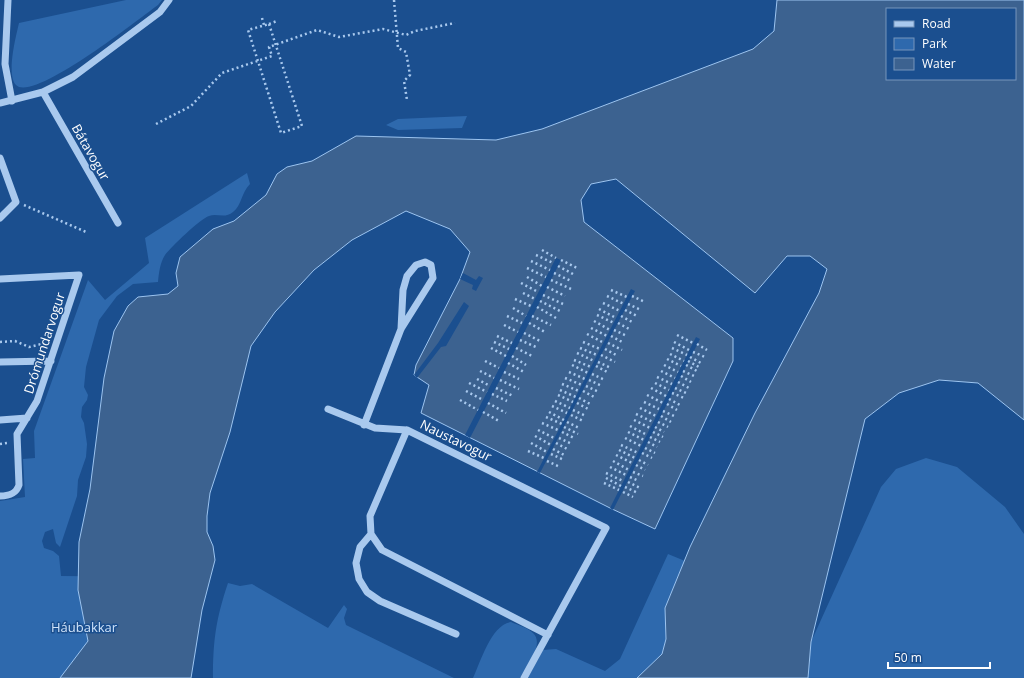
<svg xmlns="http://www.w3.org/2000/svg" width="1024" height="678" font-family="'Open Sans',sans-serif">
  <rect width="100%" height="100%" fill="#1b4f8f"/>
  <path fill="#2e69ad" d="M126,0H162L158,5C140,18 33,103 16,85C6,75 16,36 19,23Z
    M467,116L462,128L398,130L386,125L398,119Z
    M247,173L250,184C241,193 242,205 233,212C225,219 217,213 209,216C200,219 171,247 165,255C160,263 159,272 158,282L133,284L117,296L99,320L86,367L84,387L88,395L87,400L82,407L81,417L84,423L87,444L86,457L78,480L77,496L60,547L56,543L53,529L45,532L42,541L44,548L53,551L59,556L61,576L168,577L127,678H0V501L25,497L23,459L35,458L34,431L88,280L105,300L149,263L145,238Z
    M926,458L957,467L1005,507L1024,534V678H808L811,642L881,487L896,469Z
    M668,554L685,561L665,608L666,639L662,654L637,678H528L543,650L556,649L605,671L620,659Z
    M228,583L240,586L252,584L328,628L344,605L347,609L344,618L346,625L454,678H213C213,640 216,619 228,583Z
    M511,622C518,625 528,628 533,633C545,644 526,667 520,678H473C481,661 491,625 511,622Z"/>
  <path fill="#3c6290" stroke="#9cc4f0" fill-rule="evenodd" d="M777,0H1024V420L978,383L939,380L899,393L865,419L811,642L808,678H637L662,654L666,639L665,608L690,547L755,413L819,293L827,269L810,256H787L755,293L616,179L591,184L581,200L584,222L733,338V361L655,529L610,508L421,413L429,385L414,375L416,365L460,279L470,252L450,229L406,211L352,240L314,270L275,312L251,346L230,432L210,493L207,516V532L213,546L215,560L202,610L191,678H60L88,641L78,590L79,542L90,489L104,378L114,331L128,306L138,297L168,294L178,286L176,273L180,257L213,229L234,221L266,195L277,174L287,167L312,161L356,136L496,140L542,129L753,49L774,31ZM887,9H1015V79H887Z"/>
  <path fill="#1b4f8f" d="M556,258L561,260L551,280L470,438L465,435Z
    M463,273L476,280L479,276L483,278L476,291L472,289L473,285L460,279Z
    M631,289L635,291L614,330L540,473L537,472Z
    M464,302L469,306L446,346L441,347L417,378L414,375L438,343Z
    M696,337L700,339L613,510L610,508Z"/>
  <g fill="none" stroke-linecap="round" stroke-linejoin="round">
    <path stroke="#a9c9ee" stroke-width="2.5" stroke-dasharray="2 3" stroke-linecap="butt" d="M394,0L398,48L406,52L410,75L404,81L407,100
      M262,18L264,25
      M269,24L302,126L281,133L248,30Z
      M269,24L277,21
      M156,124L191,106L222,73L272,56L269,47L317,30L339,37L383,29L406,35L415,31L455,23
      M24,205L86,232
      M542,250L556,258
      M536,255L553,263
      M561,260L577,268
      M531,261L550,270
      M558,266L573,274
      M527,268L546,277
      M554,273L571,281
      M527,277L542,286
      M551,280L571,289
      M521,283L538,292
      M547,287L565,296
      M611,290L627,297
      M523,293L535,299
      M543,295L563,304
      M607,296L624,304
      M632,296L645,302
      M515,299L531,306
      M540,301L560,311
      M603,303L620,311
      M628,304L641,310
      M537,307L556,318
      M513,308L526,316
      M599,309L616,318
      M625,310L637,316
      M597,315L614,323
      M507,316L522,323
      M532,316L551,325
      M621,316L634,323
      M594,321L610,330
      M529,323L545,332
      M618,323L631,330
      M504,325L518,332
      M591,328L607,336
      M614,330L627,336
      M524,333L540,341
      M587,334L604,343
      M677,335L693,343
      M497,336L512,343
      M611,336L624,343
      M520,340L536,347
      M0,342L15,341L29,347L46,343
      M494,342L509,349
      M583,342L600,349
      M674,342L689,350
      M608,343L622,350
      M697,344L707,350
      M491,348L506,356
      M516,348L532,356
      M580,348L597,355
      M672,348L687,355
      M605,349L618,356
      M693,352L705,357
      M577,353L594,361
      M670,354L684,361
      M601,355L615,362
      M512,356L526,365
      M690,357L701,363
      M667,359L681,366
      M574,360L591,367
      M485,361L499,368
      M688,361L699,367
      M598,362L611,368
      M508,363L524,372
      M572,365L588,373
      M664,365L678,372
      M686,365L697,371
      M596,366L609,373
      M480,371L494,378
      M661,371L675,378
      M683,371L694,376
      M504,372L519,379
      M569,372L585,379
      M592,374L605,380
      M681,376L691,382
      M657,377L672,384
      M565,378L582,385
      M477,379L490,386
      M500,380L519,389
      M589,380L602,386
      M678,382L689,388
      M469,383L487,392
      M655,383L669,390
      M562,384L579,391
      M586,386L599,392
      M496,388L513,396
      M651,388L666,396
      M675,388L686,393
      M560,390L576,397
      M466,391L483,400
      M583,391L596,398
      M672,393L684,398
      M492,394L507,401
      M558,395L573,402
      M647,395L663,403
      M579,398L592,405
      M669,399L680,405
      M460,400L478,410
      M555,401L570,408
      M644,402L659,409
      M488,403L506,413
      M577,403L590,410
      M667,404L677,410
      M552,406L567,413
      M640,408L656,416
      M573,410L586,416
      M663,411L674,416
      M483,412L499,421
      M549,412L564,420
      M636,414L653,422
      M571,415L583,421
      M661,416L671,422
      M546,417L562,424
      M634,420L650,428
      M567,422L579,428
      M658,422L668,427
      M542,423L558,430
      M630,426L647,435
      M564,427L578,434
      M655,427L664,432
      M538,430L554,438
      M562,432L574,438
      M628,432L644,440
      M653,432L663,437
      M535,436L551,445
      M650,437L660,442
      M559,438L572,444
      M625,438L641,446
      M648,442L657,447
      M531,443L547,452
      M556,443L569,450
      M0,444L7,443
      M621,445L638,453
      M645,448L655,453
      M553,449L566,456
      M619,450L635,458
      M528,451L544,458
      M642,453L652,458
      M551,454L564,460
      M616,455L632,463
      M639,460L648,465
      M547,461L560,467
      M613,461L629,470
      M636,465L645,470
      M610,467L626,475
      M633,472L643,476
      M606,473L623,481
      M630,477L639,481
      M606,478L621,486
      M628,482L640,488
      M604,483L619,490
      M625,487L638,493
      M623,492L633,497"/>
    <path stroke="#a9c9ee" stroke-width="7" d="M8,0L5,64L12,101
      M43,92L118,223
      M0,103L43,92L73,77L160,12L169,0
      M0,158L16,202L0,218
      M0,279L79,275L37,401L17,434L19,485C16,494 9,496 0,496
      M0,362L51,361
      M328,409L375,428L407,430
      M0,420L27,418
      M364,425L401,329L433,278L431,265L425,262L416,265L407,276L403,290L401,329
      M371,534L360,547L356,563L359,579L367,592L380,601L456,634
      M524,678L606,528L407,430L370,516L371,534L382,550L548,635"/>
  </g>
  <g text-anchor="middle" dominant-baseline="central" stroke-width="3" stroke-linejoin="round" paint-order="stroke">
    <g font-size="13" fill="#fff" stroke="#1b4f8f">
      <text transform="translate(91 152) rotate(60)">Bátavogur</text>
      <text transform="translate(44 343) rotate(-72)">Drómundarvogur</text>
      <text transform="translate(456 440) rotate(26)">Naustavogur</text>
    </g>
    <g font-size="13" fill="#cfe3fa" stroke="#1b4f8f">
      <text x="84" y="627">Háubakkar</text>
    </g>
  </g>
  <rect x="886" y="8" width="130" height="72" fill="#1b4f8f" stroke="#7695bc"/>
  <rect x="894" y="21" width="20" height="6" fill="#a9c9ee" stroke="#7695bc"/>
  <text x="922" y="28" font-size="12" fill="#ffffff">Road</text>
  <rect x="894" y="38" width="20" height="12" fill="#2e69ad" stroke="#7695bc"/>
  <text x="922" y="48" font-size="12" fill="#ffffff">Park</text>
  <rect x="894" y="58" width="20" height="12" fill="#3c6290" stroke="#7695bc"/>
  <text x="922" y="68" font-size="12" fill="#ffffff">Water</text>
  <path d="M888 662v6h102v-6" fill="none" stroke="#ffffff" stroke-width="2"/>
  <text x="894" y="662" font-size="12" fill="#ffffff" stroke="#1b4f8f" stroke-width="3" paint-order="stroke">50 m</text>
</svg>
